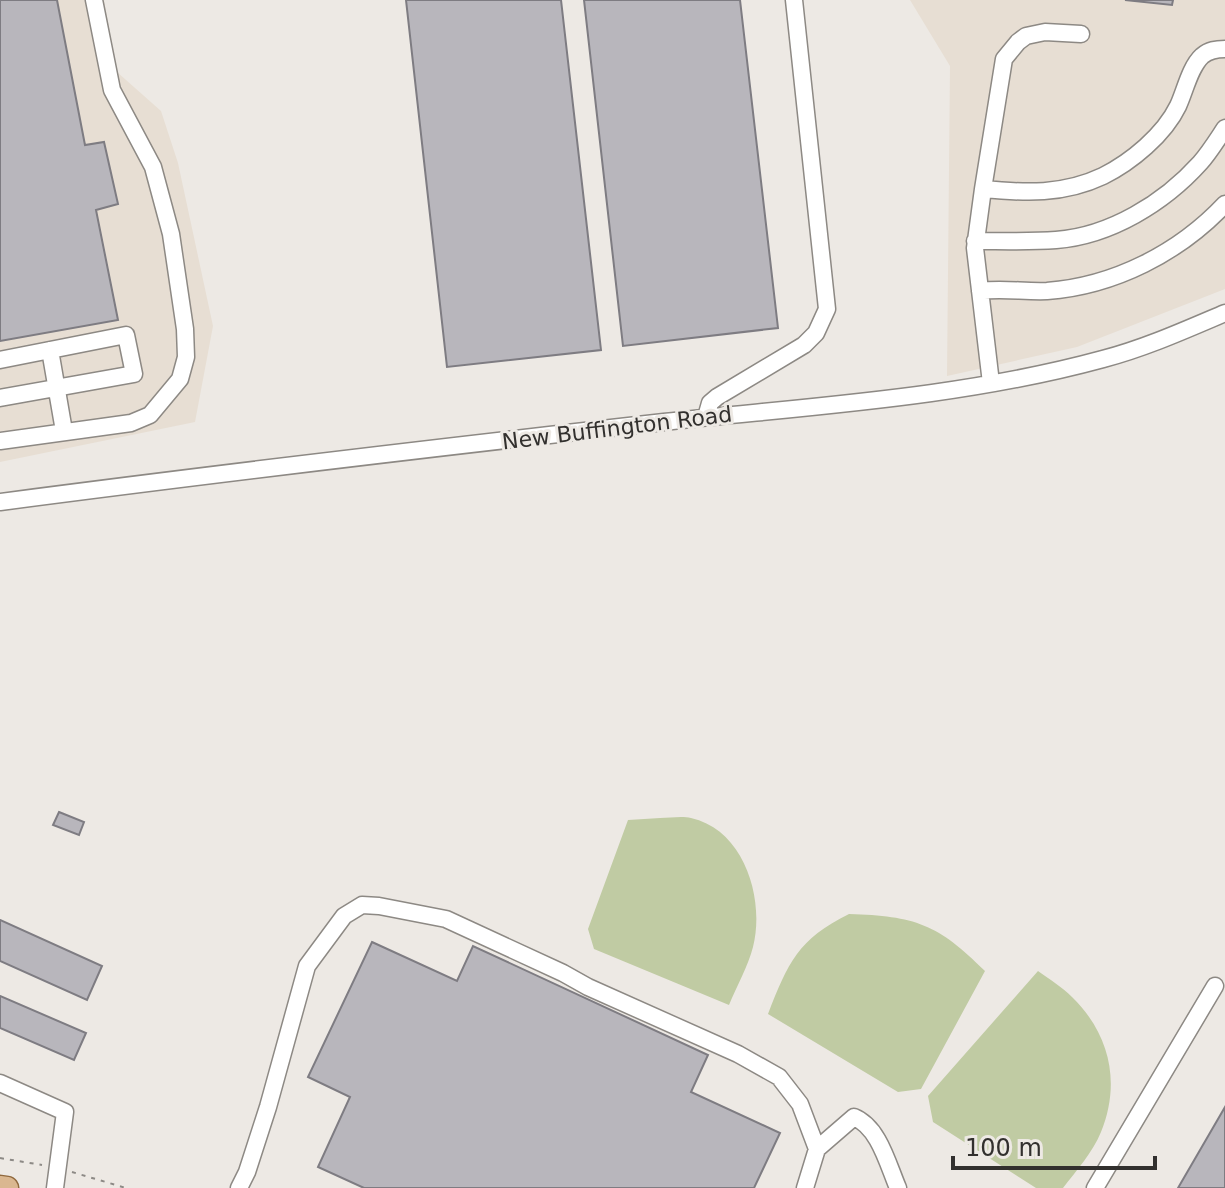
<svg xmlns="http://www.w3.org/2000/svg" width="1225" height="1188" font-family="'DejaVu Sans',sans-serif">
  <rect width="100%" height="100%" fill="#ede9e4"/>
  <path fill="#e7ded3" d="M0,0H104L117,72L161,111L178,163L213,326L195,422L0,462Z
    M910,0H1225V289L1077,347L947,376L950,66Z"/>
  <path fill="#c0cba3" d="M660,818C670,818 682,816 691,818C745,830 765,900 753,947C748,966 737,986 729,1005L594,949L588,929L628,820Z
    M849,914C915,916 938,924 985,971L921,1089L898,1092L768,1014C788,963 798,939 849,914Z
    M1038,971C1049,979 1062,987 1072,997C1110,1034 1121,1083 1101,1132C1093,1152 1076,1171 1063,1188H1036L933,1122L928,1096Z"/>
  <path fill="#b8b6bc" stroke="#7e7c82" stroke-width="2" d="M0,0H57L85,145L104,142L118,204L96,210L118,320L0,341Z
    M406,0H561L601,350L447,367Z
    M584,0H740L778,328L623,346Z
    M1125,0H1173L1172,5Z
    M59,812L84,822L79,835L53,825Z
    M0,920L102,966L87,1000L0,961Z
    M372,942L457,981L473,946L708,1055L691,1092L780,1133L754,1188H364L318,1167L350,1097L308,1077Z
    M0,996L86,1033L74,1060L0,1028Z
    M1225,1107V1188H1178Z"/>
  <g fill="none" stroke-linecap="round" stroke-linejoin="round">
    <g stroke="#8d8984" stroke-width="19">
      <path id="minor" d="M983,189L1004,59L1018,42L1026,36L1045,32L1081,34
        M975,241C1002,241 1029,242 1056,240C1110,236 1164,203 1200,163C1209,153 1217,140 1225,128
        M980,291C1002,288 1025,292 1047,291C1114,286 1179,253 1225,204
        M50,350L64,431
        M0,360L126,335L134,374L0,398
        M991,383L975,248L983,189C1025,193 1063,195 1103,176C1131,162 1164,135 1178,106C1185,91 1190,67 1202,56C1209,50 1216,49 1225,49
        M706,417L710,403L717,397L804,345L816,333L827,309L794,0
        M0,441L131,423L150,415L180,379L186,357L185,329L171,234L153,167L112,90L94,0
        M0,502C221,473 442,447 664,422C810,406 960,398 1103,359C1145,348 1185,330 1225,313
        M0,1083L65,1112L55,1188
        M239,1188L247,1172L268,1107L307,966L344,916L362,905L379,906L446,919L563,973L588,987L738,1054L779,1077L800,1104L817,1149
        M805,1188L817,1149L854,1117C879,1127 888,1165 898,1188
        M1095,1188L1215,986"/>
    </g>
    <g stroke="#90693e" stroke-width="25">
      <path id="major" d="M0,1187L7,1188"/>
    </g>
    <path stroke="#8d8a86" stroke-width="2" stroke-dasharray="4 6" stroke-linecap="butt" d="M0,1158L42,1165
      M72,1172L126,1188"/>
    <use href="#minor" stroke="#fff" stroke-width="16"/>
    <use href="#major" stroke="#dab790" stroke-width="22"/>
  </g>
  <g text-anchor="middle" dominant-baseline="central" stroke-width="6" stroke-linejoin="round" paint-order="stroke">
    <g font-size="22" fill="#32302e" stroke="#ede9e4">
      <text transform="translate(617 428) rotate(-7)">New Buffington Road</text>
    </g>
  </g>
  <path d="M953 1156v12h202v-12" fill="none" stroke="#32302e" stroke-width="4"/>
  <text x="965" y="1156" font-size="24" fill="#32302e" stroke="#ede9e4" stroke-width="6" paint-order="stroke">100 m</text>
</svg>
